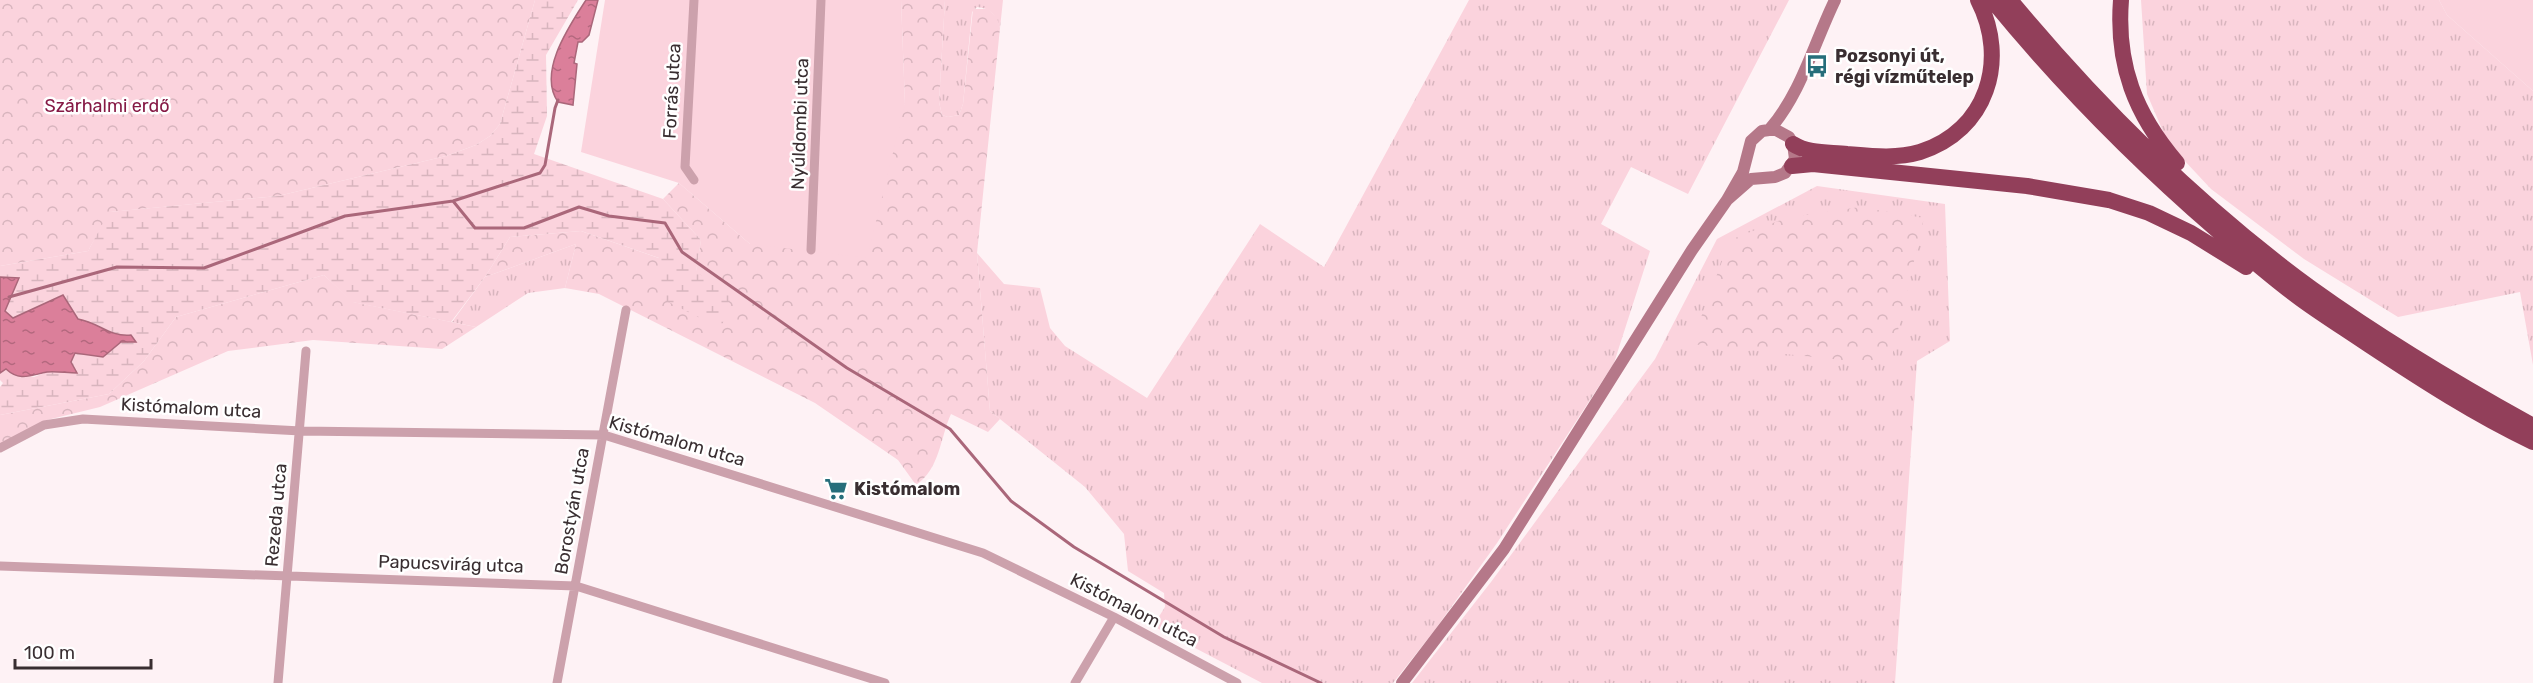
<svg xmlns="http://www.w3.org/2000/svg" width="2533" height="683" font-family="Rubik,sans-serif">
  <defs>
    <pattern id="grass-tufts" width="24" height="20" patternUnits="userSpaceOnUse" patternTransform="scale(1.5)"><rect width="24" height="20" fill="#fbd3dd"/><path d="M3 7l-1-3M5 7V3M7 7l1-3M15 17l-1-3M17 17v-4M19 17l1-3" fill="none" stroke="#d8b5be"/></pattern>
    <pattern id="forest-crowns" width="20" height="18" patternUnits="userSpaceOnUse" patternTransform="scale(1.5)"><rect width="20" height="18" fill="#fbd3dd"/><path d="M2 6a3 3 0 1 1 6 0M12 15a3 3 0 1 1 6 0" fill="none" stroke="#d8b5be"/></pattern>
    <pattern id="wetland-marsh" width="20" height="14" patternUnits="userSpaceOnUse" patternTransform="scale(1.5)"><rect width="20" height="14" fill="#fbd3dd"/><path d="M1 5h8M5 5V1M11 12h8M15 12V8" fill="none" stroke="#d8b5be"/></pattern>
    <pattern id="water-ripples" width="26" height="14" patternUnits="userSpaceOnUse" patternTransform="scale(1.5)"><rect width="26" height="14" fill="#db7f9a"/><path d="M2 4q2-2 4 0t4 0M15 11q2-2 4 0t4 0" fill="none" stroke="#b3687e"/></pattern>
  </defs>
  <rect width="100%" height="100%" fill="#fef2f5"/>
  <path fill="url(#grass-tufts)" d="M945,0H1003L1000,28C996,16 991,8 977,7L972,12L963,104L959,115L948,117L942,115L939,102Z
    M1469,0H1789L1688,194L1631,167L1601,224L1650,251L1614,363L1497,543L1434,631L1393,683H1262L1153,626L1165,607L1164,593L1128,571L1124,534L1085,487L990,411L977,253L1004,284L1040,288L1050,328L1065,346L1147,398L1260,224L1324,267Z
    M2141,0H2439L2447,15L2533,91V365L2520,292L2398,317L2304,259L2211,189L2168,143L2147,94Z
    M1817,186L1945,204L1950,341L1917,361L1895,683H1412L1491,582L1655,359L1717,239Z
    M576,244L565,288L528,293L476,327L452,322L485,277Z"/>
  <path fill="url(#forest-crowns)" d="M0,0H535L500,124L490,136L476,145L446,156L278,196L110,212L88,251L0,266Z
    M901,0H945L939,102L942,115L948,117L959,115L963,104L973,9H988L997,18L1000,28L977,253L990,411L1000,419L988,432L951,414C940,438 940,469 916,485L898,460L815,403L599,294L565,288L576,244L485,277L510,237L581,231L696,271L701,240L663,199L679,183L750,244L905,104Z
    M1860,207L1924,218L1890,365L1691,344L1730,240L1786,218Z
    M324,275L353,302L476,327L442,349L313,340L228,351L100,407L47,420L0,444V415L109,394L144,361L176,317Z"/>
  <path fill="url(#wetland-marsh)" d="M535,0H578L546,55L547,116L534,154L663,199L701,240L696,272L732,293L721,329L659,297V258L581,231L510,237L485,277L451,322L352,302L324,275L176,317L144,361L109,394L0,415V387L3,383L0,380V373L6,369L34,377L47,372L76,373L71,362L75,353L103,357L121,342H135C115,336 99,323 78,319L63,295L13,318L5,311L19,278L0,277V266L88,251L109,212L278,196L446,156L476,145L490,136L500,124Z"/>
  <path fill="#fbd3dd" d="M605,0H901L905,104L867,258L750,244L679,183L581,152Z
    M2439,0H2533V91L2447,15Z"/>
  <path fill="url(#water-ripples)" stroke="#aa677a" stroke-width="1.5" d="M586,0H598L589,35L582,42H578L574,63L577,64L573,105L558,102C537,72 570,25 586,0Z
    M0,277L19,278L5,311L13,318L63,295L78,319C100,323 109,337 131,335L136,342H121L103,357L75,353L71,362L77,373C67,373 56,371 47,372C31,375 20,382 6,369L0,373Z"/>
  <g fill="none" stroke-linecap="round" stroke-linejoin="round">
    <path stroke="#aa677a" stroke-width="3" d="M453,201L475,228H524L579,207L609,216L665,223L682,252L847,368L950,429L1011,501L1074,547L1224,637L1321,683
      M9,297L117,267L204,268L345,216L453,201L540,173L545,165L555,108L558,100"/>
    <path stroke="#cca1ac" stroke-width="9" d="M694,0L685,167L694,180
      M811,250L821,0
      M0,448L44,425L83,419L301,431L604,435L983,553L1114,617L1237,683
      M0,566L576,586L885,683
      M278,683L306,351
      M557,683L626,310
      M1075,683L1114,617"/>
    <path stroke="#b57889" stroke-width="12" d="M1769,130C1801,94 1814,43 1835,0
      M1402,683L1504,549L1692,250L1727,200L1743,172L1751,141L1762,131L1769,130H1776L1789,137L1793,144L1795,159L1785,173L1775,177L1751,179L1727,200"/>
    <path stroke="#923f5a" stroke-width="16" d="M1992,0C2060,83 2136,160 2217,230C2245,254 2272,278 2301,299C2323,315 2347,330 2369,345C2422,380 2476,415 2533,442
      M2010,0C2099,107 2200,207 2312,289C2383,340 2457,384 2533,426
      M2121,0C2116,65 2135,114 2177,163
      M1793,144C1808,154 1830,152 1847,154C1871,156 1896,159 1920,152C1987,131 2009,60 1978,0
      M1792,166L1813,164L2027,186L2109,200L2149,213L2191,233L2246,267"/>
  </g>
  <defs>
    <g id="bus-bare" transform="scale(1.8)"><path d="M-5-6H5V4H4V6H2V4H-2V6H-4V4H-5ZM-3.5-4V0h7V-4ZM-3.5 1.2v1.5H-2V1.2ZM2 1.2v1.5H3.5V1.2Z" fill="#266e7b" stroke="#fff" stroke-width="2.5" paint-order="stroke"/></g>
    <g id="supermarket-bare" transform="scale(1.8)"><path d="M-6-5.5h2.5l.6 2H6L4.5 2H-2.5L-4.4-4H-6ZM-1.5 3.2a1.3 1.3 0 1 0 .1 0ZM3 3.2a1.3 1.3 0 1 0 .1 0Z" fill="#266e7b" stroke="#fff" stroke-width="2.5" paint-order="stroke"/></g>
  </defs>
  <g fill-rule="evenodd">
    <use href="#bus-bare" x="1817" y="66"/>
    <use href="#supermarket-bare" x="836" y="489"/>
  </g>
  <g text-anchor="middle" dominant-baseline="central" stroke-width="5" stroke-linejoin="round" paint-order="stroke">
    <g font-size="18" font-weight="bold" fill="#392e31" stroke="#fff" text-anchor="start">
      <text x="1835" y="56">Pozsonyi út,<tspan x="1835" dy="21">régi vízműtelep</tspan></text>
      <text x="854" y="489">Kistómalom</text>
    </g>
    <g font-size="18" fill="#392e31" stroke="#fff">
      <text transform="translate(672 91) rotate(-87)">Forrás utca</text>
      <text transform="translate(800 124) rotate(-88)">Nyúldombi utca</text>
      <text transform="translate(191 408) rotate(3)">Kistómalom utca</text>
      <text transform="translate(677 441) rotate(16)">Kistómalom utca</text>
      <text transform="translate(572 511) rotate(-80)">Borostyán utca</text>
      <text transform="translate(276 515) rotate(-85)">Rezeda utca</text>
      <text transform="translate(451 564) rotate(2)">Papucsvirág utca</text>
      <text transform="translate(1134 610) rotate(27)">Kistómalom utca</text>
    </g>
    <g font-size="18" fill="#851945" stroke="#fff">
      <text x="107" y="106">Szárhalmi erdő</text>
    </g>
  </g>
  <path d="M15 659v9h136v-9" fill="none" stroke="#392e31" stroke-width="3"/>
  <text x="24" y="659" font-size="18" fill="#392e31" stroke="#ffffff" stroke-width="4.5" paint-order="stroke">100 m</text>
</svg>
